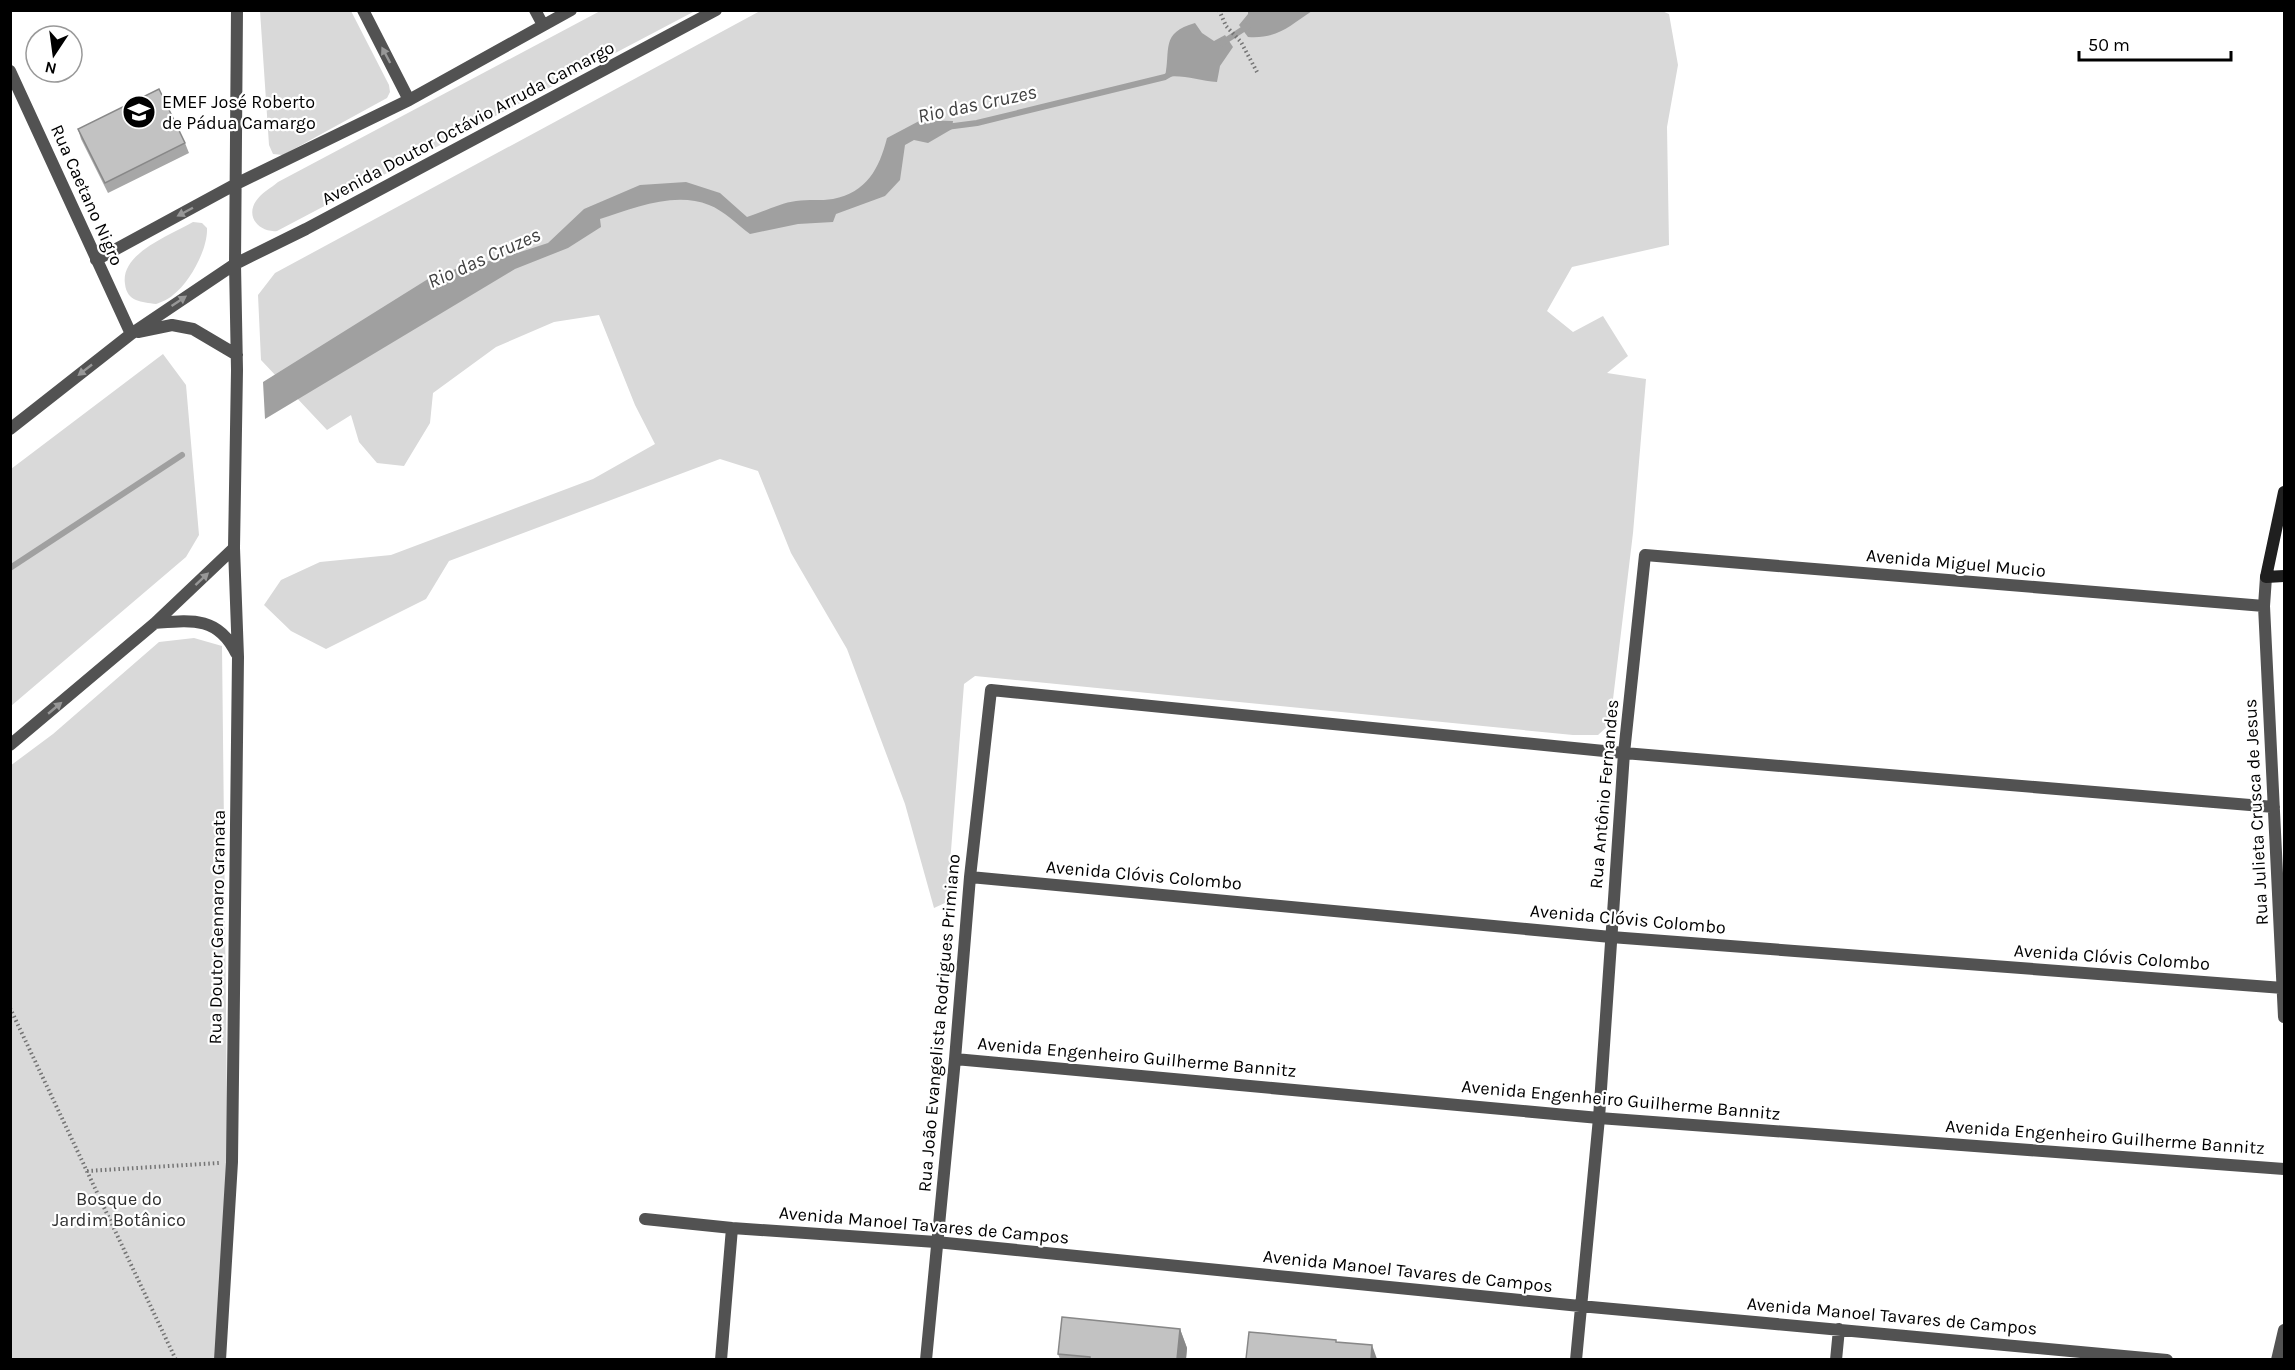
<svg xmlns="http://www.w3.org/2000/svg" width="2295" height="1370" font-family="Karla,sans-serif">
  <rect width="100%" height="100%" fill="#fff"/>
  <path fill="#d9d9d9" d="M602,10L695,11L277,231C260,233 245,217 256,201C261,193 271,188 278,182Z
    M260,11H351L389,85L390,92L387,98L283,155L273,154L269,145Z
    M760,11H1662L1669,14L1678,65L1667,127L1669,245L1572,267L1547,311L1573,332L1603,316L1628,356L1607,373L1646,379L1633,533L1610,724L1598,735H1573L975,676L964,684L947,902L934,908L905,804L847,649L791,553L758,471L720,459L449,561L426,599L326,649L291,631L264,605L281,580L320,562L391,555L593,479L655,444L635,405L599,315L554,322L496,347L433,393L430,423L404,466L377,463L359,442L351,415L327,430L261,360L258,295L275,273Z
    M193,222L202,223L207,228C208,249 190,282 173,295C169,299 162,302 156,304C142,302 127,302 125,284C120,253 171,235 193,222Z
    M163,354L186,385L199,535L186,557L11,706V469Z
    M194,638L222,646L228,1193L218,1359H11L10,766L53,734L159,642Z"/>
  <path fill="#a0a0a0" d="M1248,11V10L1312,11C1289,26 1278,39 1248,37L1239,25L1248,14Z
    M1195,23L1202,33L1214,41L1225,35L1233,47L1220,66L1217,82C1199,81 1183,74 1165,77C1171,49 1160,33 1195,23Z
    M921,120L953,121L952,129L928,143L914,140L905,145L900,180L885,196L836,214L833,222L798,224L750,234C738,225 723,210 709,205C675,191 633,208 600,219L601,227L568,248L515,269L265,419L263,382L436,274L505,257L548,243L584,209L640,185L686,182L720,193L747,217C763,212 780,203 796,201C808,199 821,201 833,199C867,192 879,169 887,138Z"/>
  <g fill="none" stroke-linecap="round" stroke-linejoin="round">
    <path stroke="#a0a0a0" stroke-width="6" d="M1222,43L1248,26
      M946,127L977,123L1165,77L1172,73
      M10,568L182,455"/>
    <path stroke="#747474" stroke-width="4" stroke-dasharray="1.5 3" stroke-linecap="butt" d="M1219,10L1226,26L1241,42L1257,72
      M10,1008L176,1360
      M87,1171L219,1163"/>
    <path stroke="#525252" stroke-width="12" d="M363,10L409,100
      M535,10L543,25
      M10,71L131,334
      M96,260L236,184L409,100L571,10
      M138,332L172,325L193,329L237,355
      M10,429L131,334L235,264L306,229L716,10
      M2266,577L2264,606L2284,1017
      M155,623C191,620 218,616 236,653
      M10,745L155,623L234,548
      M970,877L1611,937L2283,988
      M955,1059L1599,1118L2284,1169
      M645,1219L732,1228L936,1242L1580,1306L2167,1360
      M220,1360L232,1162L238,657L234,548L237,370L235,264L237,10
      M721,1360L732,1228
      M926,1360L955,1059L970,877L991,690L1624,753L2274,807
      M1576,1360L1599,1118L1624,753L1645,555L2264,606
      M1836,1360L1839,1329
      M2277,1360L2284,1330"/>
    <path stroke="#1f1f1f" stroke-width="12" d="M2284,492L2266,577L2284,576"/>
  </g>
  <path fill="#a7a7a7" d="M78,129L185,143L189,153L108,193L81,139Z
    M1180,1329L1187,1348L1186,1359H1060L1058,1354Z"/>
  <path fill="#888" d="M1180,1329L1187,1348L1186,1359H1177Z
    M1372,1345L1377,1359H1371Z"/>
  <path fill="#c2c2c2" stroke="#888" stroke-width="1.5" d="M159,89L185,143L105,183L78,129Z
    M1062,1317L1180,1329L1177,1359H1090V1357L1058,1354Z
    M1249,1332L1336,1340V1342L1372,1345L1371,1359H1246Z"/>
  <defs><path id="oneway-solid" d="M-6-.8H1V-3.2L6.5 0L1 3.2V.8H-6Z" transform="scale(1.5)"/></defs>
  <g fill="#979797">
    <use href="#oneway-solid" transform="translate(386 55) rotate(-118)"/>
    <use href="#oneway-solid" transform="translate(185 212) rotate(152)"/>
    <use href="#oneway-solid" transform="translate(179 301) rotate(-34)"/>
    <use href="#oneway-solid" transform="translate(85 370) rotate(142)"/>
    <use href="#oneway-solid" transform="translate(202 579) rotate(-43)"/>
    <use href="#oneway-solid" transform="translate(55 708) rotate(-40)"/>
  </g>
  <defs>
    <g id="school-disc" transform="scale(1.725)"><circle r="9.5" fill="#000" stroke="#fff"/><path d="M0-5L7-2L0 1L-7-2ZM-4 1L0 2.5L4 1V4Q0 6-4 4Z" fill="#fff"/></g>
  </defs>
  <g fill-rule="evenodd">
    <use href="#school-disc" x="139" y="112"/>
  </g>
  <g text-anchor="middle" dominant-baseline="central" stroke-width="4.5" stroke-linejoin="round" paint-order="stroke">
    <g font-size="18" fill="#000" stroke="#fff" text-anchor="start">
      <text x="162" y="102">EMEF José Roberto<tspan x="162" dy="21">de Pádua Camargo</tspan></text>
    </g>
    <g font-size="18" fill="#000" stroke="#fff">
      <text transform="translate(468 123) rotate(-28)">Avenida Doutor Octávio Arruda Camargo</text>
      <text transform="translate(87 195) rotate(66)">Rua Caetano Nigro</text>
      <text transform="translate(1956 563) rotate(5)">Avenida Miguel Mucio</text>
      <text transform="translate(1604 794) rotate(-85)">Rua Antônio Fernandes</text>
      <text transform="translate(2256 812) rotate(-93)">Rua Julieta Crusca de Jesus</text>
      <text transform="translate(1144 875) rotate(5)">Avenida Clóvis Colombo</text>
      <text transform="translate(1628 919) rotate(5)">Avenida Clóvis Colombo</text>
      <text transform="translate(217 927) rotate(-89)">Rua Doutor Gennaro Granata</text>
      <text transform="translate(2112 957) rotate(4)">Avenida Clóvis Colombo</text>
      <text transform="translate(939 1023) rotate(-85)">Rua João Evangelista Rodrigues Primiano</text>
      <text transform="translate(1137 1057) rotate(5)">Avenida Engenheiro Guilherme Bannitz</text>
      <text transform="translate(1621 1100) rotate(5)">Avenida Engenheiro Guilherme Bannitz</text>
      <text transform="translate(2105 1137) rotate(4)">Avenida Engenheiro Guilherme Bannitz</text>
      <text transform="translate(924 1225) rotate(5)">Avenida Manoel Tavares de Campos</text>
      <text transform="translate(1408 1271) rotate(6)">Avenida Manoel Tavares de Campos</text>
      <text transform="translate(1892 1316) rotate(5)">Avenida Manoel Tavares de Campos</text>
    </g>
    <g font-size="18" fill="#303030" stroke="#fff">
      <text x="119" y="1199">Bosque do<tspan x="119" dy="21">Jardim Botânico</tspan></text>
    </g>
    <g font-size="20" font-style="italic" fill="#414141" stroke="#fff">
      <text transform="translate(977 104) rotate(-12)">Rio das Cruzes</text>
      <text transform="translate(484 258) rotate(-24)">Rio das Cruzes</text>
    </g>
  </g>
  <rect width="2295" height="1370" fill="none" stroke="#000000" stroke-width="24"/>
  <g transform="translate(54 54) rotate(193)"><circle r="28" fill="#ffffff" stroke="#999999" stroke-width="1.5"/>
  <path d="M0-4.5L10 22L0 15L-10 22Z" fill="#000000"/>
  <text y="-9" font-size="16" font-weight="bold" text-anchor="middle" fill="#000000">N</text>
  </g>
  <path d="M2079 51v9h152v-9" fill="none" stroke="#000000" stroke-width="3"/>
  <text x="2088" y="51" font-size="18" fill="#000000" stroke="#ffffff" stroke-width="4.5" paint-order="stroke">50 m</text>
</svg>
